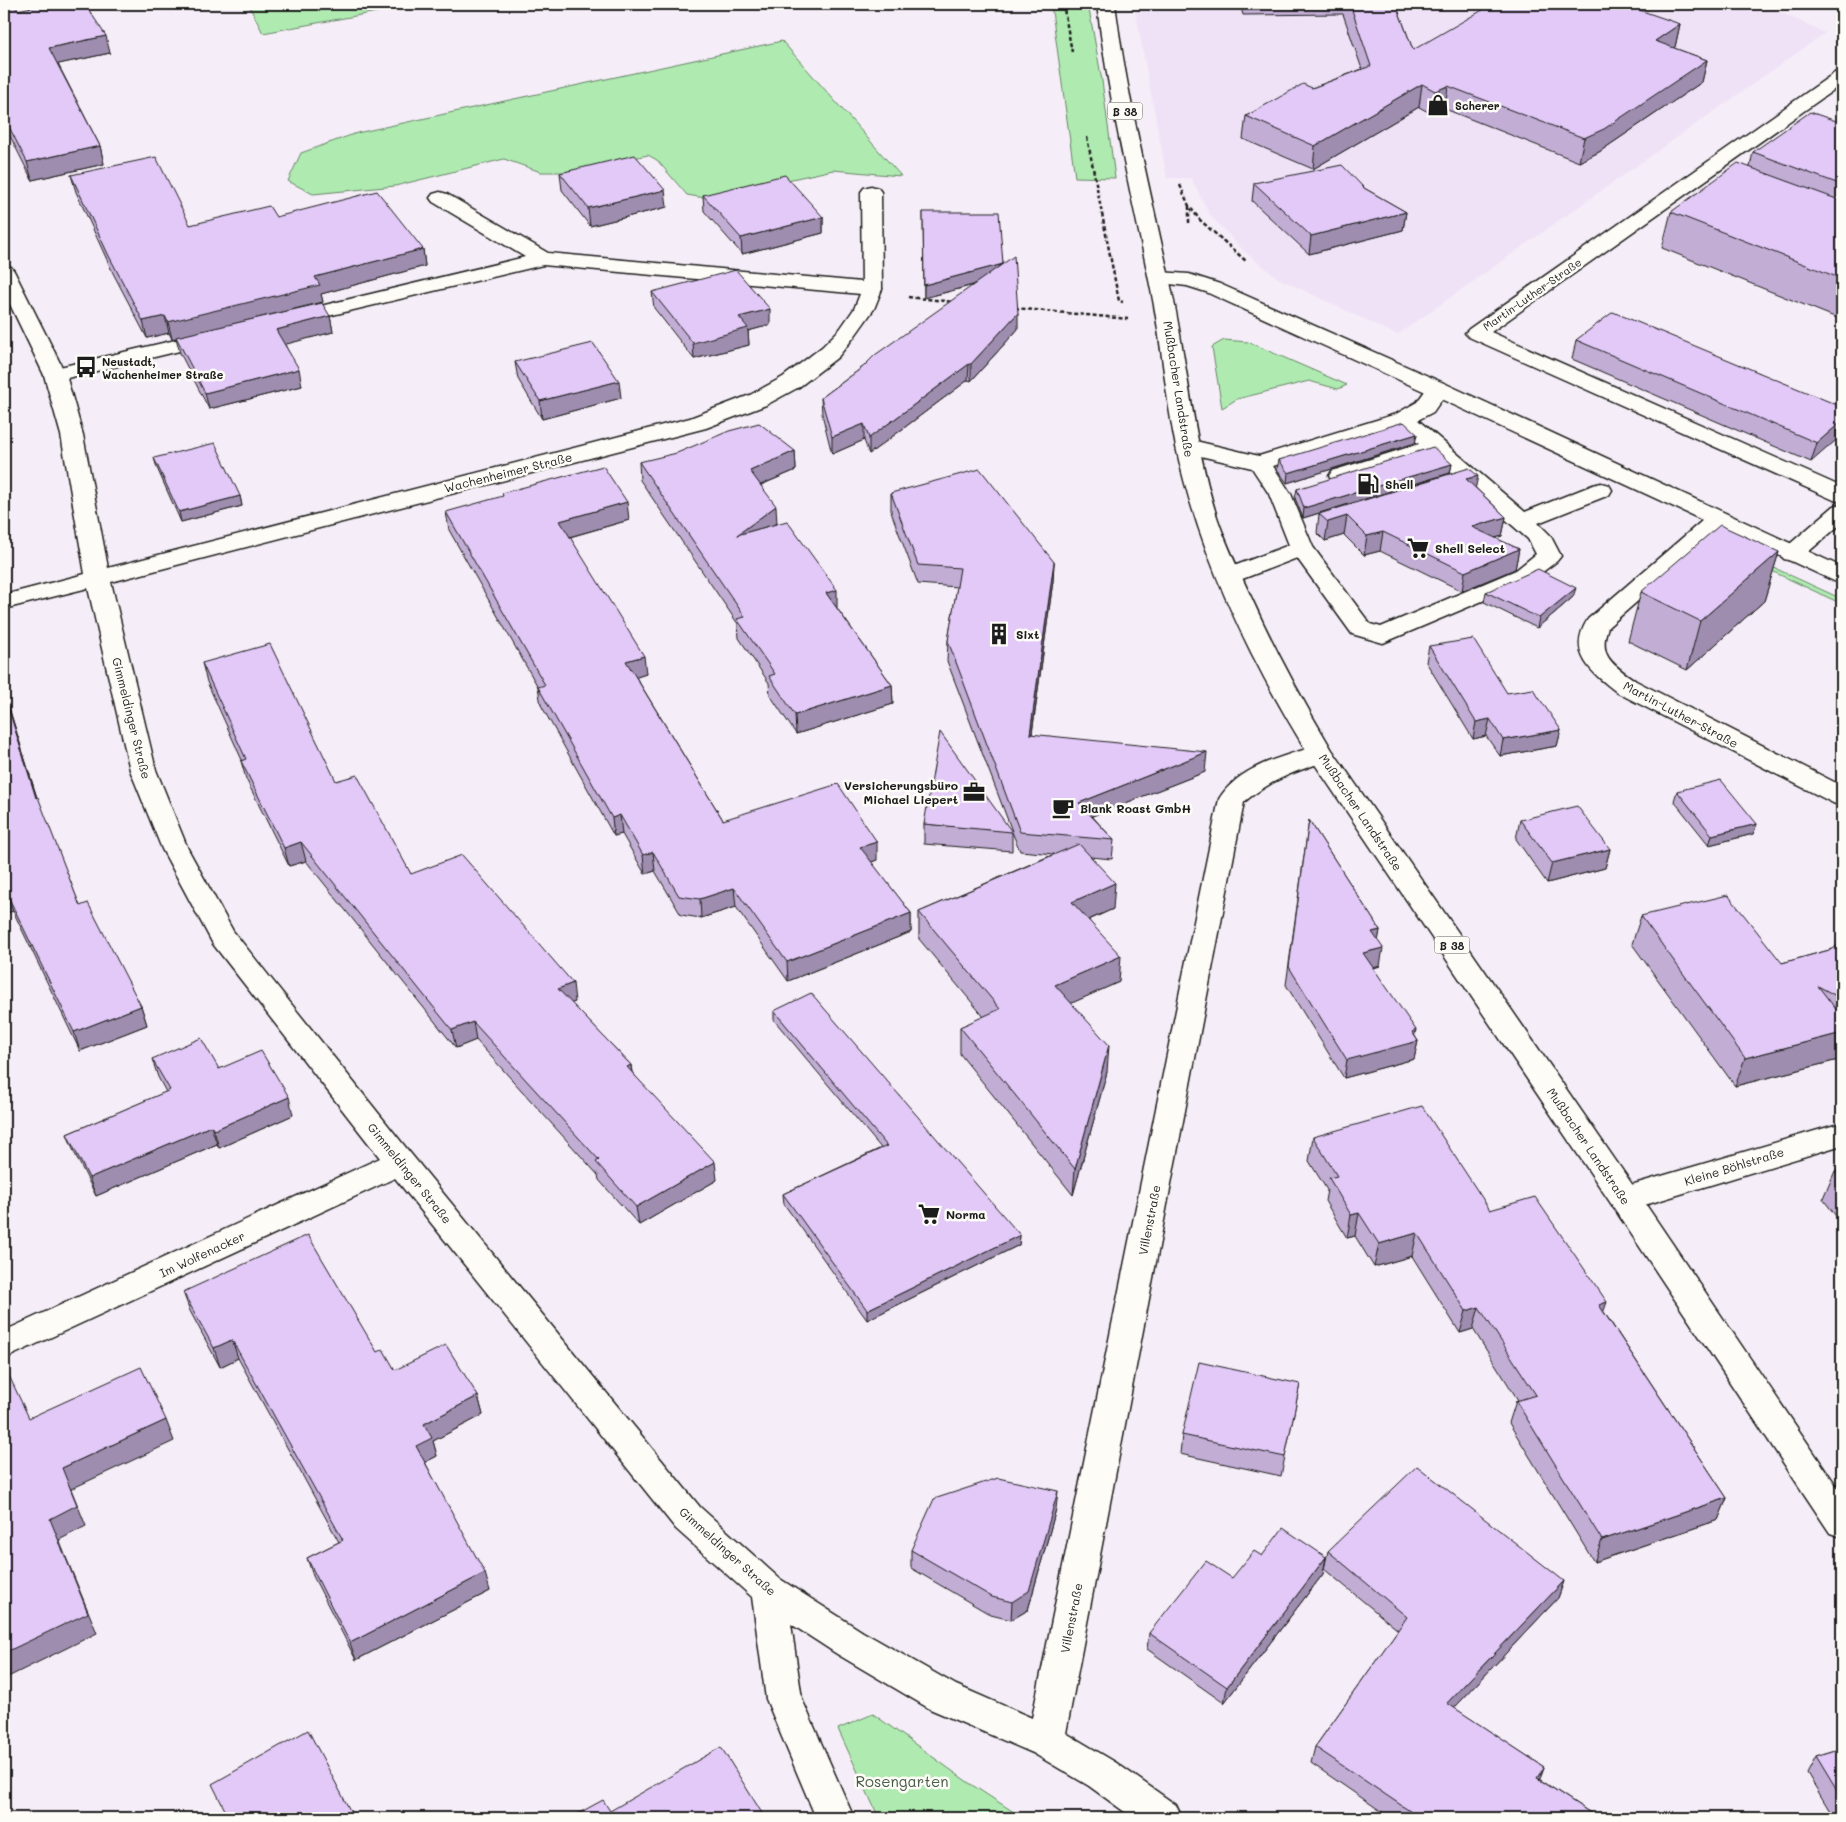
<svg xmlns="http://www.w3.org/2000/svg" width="1846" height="1822" font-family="Mali,sans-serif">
  <rect width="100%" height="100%" fill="#f5edf7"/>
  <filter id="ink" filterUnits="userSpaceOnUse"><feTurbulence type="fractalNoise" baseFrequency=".02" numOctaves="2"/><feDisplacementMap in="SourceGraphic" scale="10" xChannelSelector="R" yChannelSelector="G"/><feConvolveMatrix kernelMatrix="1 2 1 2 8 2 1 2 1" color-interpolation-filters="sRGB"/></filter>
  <g filter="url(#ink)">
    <path fill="#efe2f7" d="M1134,4H1762L1825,33L1397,335L1278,278L1245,252L1210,215L1191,178H1167Z"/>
    <path fill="#afebb1" stroke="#668466" d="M248,4H420L263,33Z
      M1051,4H1088L1102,81L1115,178L1075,177Z
      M782,41L901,176L833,170L705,198L687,195L657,160L648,155L565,172H541L504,159L395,186L313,194L288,181L301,153L357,133Z
      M1224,340L1248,342L1347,385L1338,389L1309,381L1237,399L1222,408L1212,347Z
      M1746,555L1842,599V604L1746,559Z
      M873,1714L969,1783L1023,1818H879L838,1729Z"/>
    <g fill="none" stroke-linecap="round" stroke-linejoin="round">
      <g stroke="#1c1c1c" stroke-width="3">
        <path id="service" d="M440,192L447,194L548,253L872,283L879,285L882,289L879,293L872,295L543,265L290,325L283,323L280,319L283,315L525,257L433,202L430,198L433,194Z
          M214,331L221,333L225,337L221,341L55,381L47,380L44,375L47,370Z
          M1438,382L1446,384L1449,389L1433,412L1418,420L1525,512L1593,485L1601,483L1609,485L1612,490L1609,495L1538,523L1550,535L1561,556L1557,561L1532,580L1383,643L1352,634L1297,558L1237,581L1229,583L1221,581L1217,576L1221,571L1289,545L1269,494L1252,468L1179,451L1176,446L1179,441L1187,439L1259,456L1396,414L1417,402L1430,384ZM1400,427L1419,444L1332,471L1329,476L1332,481L1340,483L1348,481L1432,455L1528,539L1536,554L1516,570L1381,627L1370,624L1313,547L1291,494L1273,466Z"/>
      </g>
      <g stroke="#1c1c1c" stroke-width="3">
        <path id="minor" d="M1842,71V84L1491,332L1842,487V502L1834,500L1469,337L1465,333L1469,329L1836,72Z
          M871,186L878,188L881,192L882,289L874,309L854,337L838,357L799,387L766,405L706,428L111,582L156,770L188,849L233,931L411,1154L700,1507L780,1579L863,1632L956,1685L1032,1718L1219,799C1239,766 1286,755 1321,745L1330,748L1334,754L1330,760C1298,770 1270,780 1244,802L1066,1733L1115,1762L1176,1805L1182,1818H1133L1089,1786L1033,1753L930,1709L837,1654L791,1624L802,1699L854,1818H816L766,1699L752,1597L676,1529L395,1178L4,1359V1331L380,1158L213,944L162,849L130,770L88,588L4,609V595L85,574L61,435L44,375L4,292V265L11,267L14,271L66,375L83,435L108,568L690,418L750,395L783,377L822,347L840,329L854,309L862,289L861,192L864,188Z
          M1842,504V523L1800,559L1792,561L1784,559L1780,554L1784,549L1834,506Z
          M1718,512L1726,514L1730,519L1726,524L1608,627C1597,657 1614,665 1636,681L1842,786V806L1833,803L1618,693C1592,673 1566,653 1588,619L1710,514Z
          M1842,1123V1145L1625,1211L1614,1208L1610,1199L1614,1190Z"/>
      </g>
      <g stroke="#1c1c1c" stroke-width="3">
        <path id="tertiary" d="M1159,272L1189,274L1220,284L1446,384L1842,567V583L1834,581L1430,394L1206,292L1187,286L1152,282L1149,278L1152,274Z"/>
      </g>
      <g stroke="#1c1c1c" stroke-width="3">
        <path id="primary" d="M1097,4H1115C1127,98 1150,190 1170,282C1187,360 1193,441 1217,517C1226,544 1239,571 1251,597C1275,650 1302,700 1332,750L1636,1190L1842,1494V1537L1830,1533L1614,1208L1312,760C1252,664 1200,558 1176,447C1165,395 1162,342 1151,290C1132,195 1108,100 1097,4Z"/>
      </g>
      <path stroke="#1c1c1c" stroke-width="2.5" stroke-dasharray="4 2.5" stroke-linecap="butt" d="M1063,4L1072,52
        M1087,137L1119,301L1123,302
        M1180,185L1189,206L1200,220L1247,262
        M1189,206V224
        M908,297L954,302
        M1015,308L1128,319"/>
      <use href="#service" fill="#fdfcf7" fill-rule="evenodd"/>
      <use href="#minor" fill="#fdfcf7" fill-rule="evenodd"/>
      <use href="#tertiary" fill="#fdfcf7" fill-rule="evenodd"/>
      <use href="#primary" fill="#fdfcf7" fill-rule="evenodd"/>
    </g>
    <path fill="#c2add5" stroke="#1c1c1c" d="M4,4L110,53L58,64L100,146L104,164L32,180L4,124Z
      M1240,4H1396L1413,50L1680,24L1675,47L1674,48L1707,60L1702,82L1599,152L1579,162L1445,109L1432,114L1419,107L1313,169L1243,139L1246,116L1312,88L1362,69L1343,14L1243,15Z
      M1842,123V320L1662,248L1671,212L1750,167L1753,152Z
      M560,173L667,207L590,226L562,190Z
      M71,175L190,225L276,217L423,249L425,266L321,294L323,302L285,311L330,316L333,332L285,344L302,386L209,409L180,353L176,338L172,339L169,333L147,338L113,273L76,192Z
      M1254,183L1364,188L1406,212L1403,230L1309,254L1252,201Z
      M703,195L823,217V233L742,254L704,211Z
      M923,212L1003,264L1018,329L971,381L968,380L869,454L864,440L832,454L822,414L821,398L863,367L974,285L924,298Z
      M652,292L770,325L748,331L749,345L694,359L654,308Z
      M1576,340L1842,407L1811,462L1572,359Z
      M515,362L621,398L542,419L518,379Z
      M1417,434L1415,443L1287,483L1277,469L1279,460Z
      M795,451L796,470L761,485L777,524L892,685L893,704L796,734L770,695L769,683L739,638L738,624L640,480L639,462Z
      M154,458L240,496L242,506L181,522L157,468Z
      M1452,464L1450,473L1303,518L1295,498L1297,489Z
      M1476,488L1506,517L1502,536L1495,538L1519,549L1515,569L1462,591L1380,551L1364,555L1344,535L1325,541L1317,533L1319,514Z
      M891,493L1054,562L1053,581L1032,734L1205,772L1092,816L1114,840L1112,859L1091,857L1113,909L1089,920L1119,982L1071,1003L1107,1072L1073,1195L960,1054V1027L984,1017L919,939V912L1054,854L1020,851L1012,832V851L924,844V824L1012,831L947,661L948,641L957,587L918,584L891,512Z
      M446,512L629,520L570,537L646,674L636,677L723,820L877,860L871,862L911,913V932L788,981L736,907L701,918L681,915L655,871L645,874L622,834L614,836L541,705L538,687L449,530Z
      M1779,552L1764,601L1687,670L1628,641L1641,592Z
      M1486,592L1573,597L1537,628L1484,602Z
      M1429,646L1507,693L1561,730L1557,746L1500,756L1486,736L1473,739L1426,662Z
      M202,663L336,781L411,874L575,1002L571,1003L631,1065L632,1072L717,1180L639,1225L599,1180L598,1175L476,1040L456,1048L306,861L289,866L246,779L241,761L242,760L207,682Z
      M4,692L37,798L80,906L141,1006L147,1025L80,1051L13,911L4,914Z
      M1677,791L1757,824L1753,834L1709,845L1674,801Z
      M1309,820L1380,930L1378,940L1380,966L1373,968L1418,1041L1414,1059L1344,1078L1286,985Z
      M1520,820L1610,849L1605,868L1547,883L1516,839Z
      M1641,916L1782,963L1833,949L1842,940V1059L1735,1086L1632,944Z
      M774,1011L1020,1235L1019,1245L867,1320L784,1204L783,1194L881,1148L774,1020Z
      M152,1059L219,1069L293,1115L219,1148L217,1144L96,1196L74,1152L67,1134L166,1092L158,1077Z
      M1313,1137L1490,1210L1604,1312L1727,1498L1718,1520L1594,1562L1509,1423L1516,1401L1518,1400L1473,1329L1460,1333L1412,1256L1374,1267L1355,1236L1347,1238L1325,1201L1327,1190L1309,1161Z
      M1842,1169V1224L1823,1199L1835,1171Z
      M183,1292L377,1352L395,1370L478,1396L483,1415L433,1441L437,1456L425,1462L490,1591L356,1660L313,1576L307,1558L339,1542L238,1358L220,1367L190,1311Z
      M1300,1384L1281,1476L1180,1454L1182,1435Z
      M1056,1509L1028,1610L1011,1620L991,1615L911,1568V1550Z
      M1328,1551L1564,1581L1558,1598L1454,1708L1544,1767L1539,1779L1598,1818H1391L1311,1763L1315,1747L1398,1630L1324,1569Z
      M1262,1556L1326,1557L1323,1574L1224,1703L1147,1649L1149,1633L1232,1578Z
      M1842,1748V1818H1834L1807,1773L1816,1756Z"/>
    <path fill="#9e8dae" stroke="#1c1c1c" d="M1680,24L1675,47L1650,63L1655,41Z
      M106,36L110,53L54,65L49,48Z
      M1707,60L1702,82L1599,152L1579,162L1584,138Z
      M1422,84L1419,107L1313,169L1315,146Z
      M1448,86L1445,109L1432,114L1435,91Z
      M100,146L104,164L32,180L27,162Z
      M665,190L667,207L590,226L588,208Z
      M1406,212L1403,230L1309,254L1311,236Z
      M823,217V233L742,254L741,238Z
      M423,249L425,266L321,294L323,302L172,339L168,322L315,277Z
      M1003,264V277L924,298V285Z
      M770,309V325L748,331L749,345L694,359L693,343L739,317Z
      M1018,313V329L971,381V364Z
      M165,316L169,333L147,338L143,321Z
      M330,316L333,332L279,346L276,330Z
      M969,364L968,380L869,454V438Z
      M299,369L302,386L209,409L205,393Z
      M619,381L621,398L542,419L540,401Z
      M1842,421V435L1811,462L1817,443Z
      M864,424V440L832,454V437Z
      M1417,434L1415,443L1287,483L1288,473Z
      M795,451L796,470L751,489L750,471Z
      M1452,464L1450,473L1303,518L1304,508Z
      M1478,476L1474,495L1466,479Z
      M240,496L242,506L181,522L179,512Z
      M627,502L629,520L562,539L560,521Z
      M776,506L777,524L737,535Z
      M1347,516L1344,535L1325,541L1328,522Z
      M1506,517L1502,536L1468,546L1472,527Z
      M1383,532L1380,551L1364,555L1367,536Z
      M1519,549L1515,569L1462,591L1465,572Z
      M1779,552L1764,601L1687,670L1700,621Z
      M1054,562L1053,581L1029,754L1030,734Z
      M1576,588L1573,597L1537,628L1539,618Z
      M837,590V609L826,593Z
      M644,656L646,674L628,680L626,661Z
      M892,685L893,704L796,734L795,715Z
      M4,692L43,817L36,798Z
      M1490,719L1486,736L1473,739L1476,722Z
      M1561,730L1557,746L1500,756L1503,740Z
      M1207,752L1205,772L1077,822L1079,803Z
      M620,815L622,834L614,836L612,818Z
      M1757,824L1753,834L1709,845L1712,835Z
      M301,842L306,861L289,866L284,848Z
      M877,842V860L860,866V847Z
      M1610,849L1605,868L1547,883L1552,863Z
      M653,852L655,871L645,874L643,855Z
      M1115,883L1113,909L1070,928L1072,902Z
      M734,888L736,907L701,918L700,899Z
      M4,892H6L13,911L4,914Z
      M911,913V932L788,981L787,962Z
      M1380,930L1377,948L1372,932Z
      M1383,948L1380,966L1360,972L1363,953Z
      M1121,956L1119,982L1054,1011L1055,985Z
      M573,983L575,1002L560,1007L558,989Z
      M141,1006L147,1025L80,1051L74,1032Z
      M473,1022L476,1040L456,1048L452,1030Z
      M1416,1030L1413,1042L1418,1041L1414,1059L1344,1078L1347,1060Z
      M1842,1033V1059L1735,1086L1745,1058Z
      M1109,1045L1107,1072L1073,1195L1075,1169Z
      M631,1065L633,1084L627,1067Z
      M289,1097L293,1115L219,1148L214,1130Z
      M211,1126L217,1144L96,1196L89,1178Z
      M715,1162L717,1180L639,1225L636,1207Z
      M1359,1213L1355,1236L1347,1238L1351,1215Z
      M1417,1233L1412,1256L1374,1267L1379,1244Z
      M1020,1235L1019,1245L867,1320V1310Z
      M1607,1302L1599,1325V1305Z
      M1479,1307L1473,1329L1460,1333L1466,1311Z
      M232,1340L238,1358L220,1367L214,1348Z
      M478,1396L483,1415L433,1441L437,1456L420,1465L416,1446L424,1424Z
      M166,1420L174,1441L71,1489L86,1526L59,1540L97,1633L4,1679V1653L50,1519L62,1468Z
      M1058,1491L1056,1509L1028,1610L1011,1620L1012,1602Z
      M1727,1498L1718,1520L1594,1562L1602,1540Z
      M1326,1557L1323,1574L1224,1703L1227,1687Z
      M485,1573L490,1591L356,1660L350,1643Z
      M1564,1581L1558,1598L1442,1721L1447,1703Z
      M1544,1767L1538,1784L1537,1778Z"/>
    <path fill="#e2c9f8" stroke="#1c1c1c" d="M4,4H14L18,10L46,4H85L106,36L49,48L100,146L27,162L4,117Z
      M1350,4H1396L1413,50L1493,4H1622L1680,24L1655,41L1707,60L1604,129L1584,138L1448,86L1435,91L1422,84L1315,146L1246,116L1303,84L1312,88L1371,66Z
      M1810,112L1842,123V185L1753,152Z
      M635,155L665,190L588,208L560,173Z
      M156,157L190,225L269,206L276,217L377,191L423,249L315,277L320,285L168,322L165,316L143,321L109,256L71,175Z
      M1738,163L1842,201V279L1671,212Z
      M1342,165L1364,188L1406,212L1311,236L1254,183Z
      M785,175L823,217L741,238L703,195Z
      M923,212H999L1003,264L924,285Z
      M1014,256L1018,313L971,364H969L869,438L864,424L832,437L821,398L863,367L875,355Z
      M736,270L770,309L739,317L748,328L693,343L652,292Z
      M322,303L330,316L276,330L299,369L205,393L176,337Z
      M1613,312L1842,407V421L1817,443L1576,340Z
      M593,343L619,381L540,401L515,362Z
      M1404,422L1417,434L1288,473L1279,460Z
      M759,423L795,451L750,471L776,506L737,535L787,521L837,590L826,593L892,685L795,715L769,676L775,674L737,619L745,617L639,462L677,453L729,431Z
      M215,443L240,496L179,512L154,458Z
      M1433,447L1452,464L1304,508L1297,489Z
      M603,466L627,502L560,521L644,656L626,661L723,820L838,784L877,842L860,847L911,913L787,962L734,888L700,899L679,896L653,852L643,855L620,815L612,818L538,687L545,685L446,512L503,496L502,493Z
      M1469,468L1478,476L1466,479L1506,517L1472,527L1519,549L1465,572L1383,532L1367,536L1347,516L1328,522L1319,514Z
      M980,469L1054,562L1030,734L1207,752L1079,803L1114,840L1020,832L948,641L960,568L918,565L891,493Z
      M1720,525L1779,552L1700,621L1641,592Z
      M1538,569L1576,588L1539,618L1486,592Z
      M1473,639L1507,693L1533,689L1561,730L1503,740L1490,719L1476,722L1429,646Z
      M270,644L336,781L357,775L411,874L462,855L573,983L558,989L631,1065L627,1067L715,1162L636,1207L596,1162L599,1160L473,1022L452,1030L301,842L284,848L241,761L246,759L202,663Z
      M4,694L36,798L38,797L80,906L88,903L141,1006L74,1032L6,892H4Z
      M940,732L1012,832L924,824Z
      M1721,780L1757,824L1712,835L1677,791Z
      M1577,806L1610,849L1552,863L1520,820Z
      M1309,820L1380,930L1372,932L1383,948L1363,953L1416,1030L1412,1032L1418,1041L1347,1060L1289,967Z
      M1079,844L1115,883L1072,902L1121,956L1055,985L1109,1045L1075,1169L960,1027L1000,1009L919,912Z
      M1728,895L1782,963L1833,949L1842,940V999L1818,986L1842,1017V1033L1745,1058L1641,916Z
      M811,993L1020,1235L867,1310L783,1194L887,1146L774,1011Z
      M201,1038L219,1069L261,1051L289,1097L214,1130L211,1126L89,1178L67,1134L170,1090L152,1059Z
      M1422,1106L1490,1210L1535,1197L1607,1302L1599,1305L1727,1498L1602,1540L1516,1401L1536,1395L1479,1307L1466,1311L1417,1233L1379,1244L1359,1213L1351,1215L1329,1178L1337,1176L1313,1137Z
      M1842,1169V1180L1835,1171Z
      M308,1235L377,1352L383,1349L395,1370L446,1345L478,1396L424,1424L432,1438L416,1446L485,1573L350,1643L307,1558L343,1540L232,1340L214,1348L183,1292Z
      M1199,1362L1300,1384L1285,1457L1182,1435Z
      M4,1365L29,1418L141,1367L166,1420L62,1468L77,1505L50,1519L88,1613L4,1653Z
      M1417,1466L1564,1581L1447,1703L1544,1767L1537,1778L1598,1818H1420L1315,1747L1407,1617L1328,1551Z
      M998,1478L1058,1491L1029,1591L1012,1602L992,1597L911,1550L934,1499Z
      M1283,1528L1326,1557L1227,1687L1149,1633L1206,1561L1232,1578L1254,1551L1262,1556Z
      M308,1730L354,1818H229L212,1784Z
      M721,1747L765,1818H570L603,1800L610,1811Z
      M1842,1748V1799L1816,1756Z"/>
  </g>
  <defs>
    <g id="shop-bare" transform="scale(1.725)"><path d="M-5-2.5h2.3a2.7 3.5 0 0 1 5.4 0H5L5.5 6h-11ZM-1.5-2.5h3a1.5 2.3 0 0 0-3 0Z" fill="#1c1c1c" stroke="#fdfcf7" stroke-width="2.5" paint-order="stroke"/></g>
    <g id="bus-bare" transform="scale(1.725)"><path d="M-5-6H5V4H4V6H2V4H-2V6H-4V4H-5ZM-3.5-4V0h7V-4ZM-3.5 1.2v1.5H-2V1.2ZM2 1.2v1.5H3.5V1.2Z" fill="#1c1c1c" stroke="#fdfcf7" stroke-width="2.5" paint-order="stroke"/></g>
    <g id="fuel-bare" transform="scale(1.725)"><path d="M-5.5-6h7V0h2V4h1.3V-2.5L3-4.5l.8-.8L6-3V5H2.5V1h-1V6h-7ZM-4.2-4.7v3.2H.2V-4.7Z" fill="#1c1c1c" stroke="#fdfcf7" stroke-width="2.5" paint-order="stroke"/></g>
    <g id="supermarket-bare" transform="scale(1.725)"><path d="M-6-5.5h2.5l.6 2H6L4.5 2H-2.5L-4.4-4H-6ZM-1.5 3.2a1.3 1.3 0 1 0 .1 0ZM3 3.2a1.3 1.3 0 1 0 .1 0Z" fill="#1c1c1c" stroke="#fdfcf7" stroke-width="2.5" paint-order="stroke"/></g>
    <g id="building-bare" transform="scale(1.725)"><path d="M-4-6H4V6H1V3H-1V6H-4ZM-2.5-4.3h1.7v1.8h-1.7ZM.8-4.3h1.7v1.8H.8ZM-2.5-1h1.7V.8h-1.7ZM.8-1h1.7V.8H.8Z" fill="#1c1c1c" stroke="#fdfcf7" stroke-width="2.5" paint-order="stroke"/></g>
    <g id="office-bare" transform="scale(1.725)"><path d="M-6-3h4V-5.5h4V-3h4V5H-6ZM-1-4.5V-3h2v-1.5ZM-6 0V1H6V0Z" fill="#1c1c1c" stroke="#fdfcf7" stroke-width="2.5" paint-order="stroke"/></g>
    <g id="cafe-bare" transform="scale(1.725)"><path d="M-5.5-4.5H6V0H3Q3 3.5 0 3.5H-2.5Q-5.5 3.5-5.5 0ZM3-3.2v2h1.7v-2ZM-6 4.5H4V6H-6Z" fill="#1c1c1c" stroke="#fdfcf7" stroke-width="2.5" paint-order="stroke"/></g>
  </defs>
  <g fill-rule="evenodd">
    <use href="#shop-bare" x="1438" y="105"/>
    <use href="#bus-bare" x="86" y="367"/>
    <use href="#fuel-bare" x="1368" y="484"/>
    <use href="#supermarket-bare" x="1418" y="548"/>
    <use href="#building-bare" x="999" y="634"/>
    <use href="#office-bare" x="974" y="792"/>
    <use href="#cafe-bare" x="1063" y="808"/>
    <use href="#supermarket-bare" x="929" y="1214"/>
  </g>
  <g text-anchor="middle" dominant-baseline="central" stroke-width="5" stroke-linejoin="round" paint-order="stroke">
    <g font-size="11" font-weight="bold" fill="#1c1c1c" stroke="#fdfcf7" text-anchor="start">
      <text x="1455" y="105">Scherer</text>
      <text x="102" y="361">Neustadt,<tspan x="102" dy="13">Wachenheimer Straße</tspan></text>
    </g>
    <g fill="#fdfcf7" stroke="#605f5e" stroke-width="1">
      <rect x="1107.5" y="102.5" width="35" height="17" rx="4"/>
      <rect x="1434.5" y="936.5" width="35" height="17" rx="4"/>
    </g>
    <g font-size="11" font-weight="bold" fill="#1c1c1c">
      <text x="1125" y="111">B 38</text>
      <text x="1452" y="945">B 38</text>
    </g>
    <g font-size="11" fill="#1c1c1c" stroke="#fdfcf7">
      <text transform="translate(1532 294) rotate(-35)">Martin-Luther-Straße</text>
    </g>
    <g font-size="12" fill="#1c1c1c" stroke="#fdfcf7">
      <text transform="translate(1179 389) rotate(81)">Mußbacher Landstraße</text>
      <text transform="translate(508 472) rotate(-14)">Wachenheimer Straße</text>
      <text transform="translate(1681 714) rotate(28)">Martin-Luther-Straße</text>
      <text transform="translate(132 718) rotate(76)">Gimmeldinger Straße</text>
      <text transform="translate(1361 812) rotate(56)">Mußbacher Landstraße</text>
      <text transform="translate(1589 1146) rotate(56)">Mußbacher Landstraße</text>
      <text transform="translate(1734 1166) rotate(-17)">Kleine Böhlstraße</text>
      <text transform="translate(410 1173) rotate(51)">Gimmeldinger Straße</text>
      <text transform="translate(1149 1220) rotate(-79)">Villenstraße</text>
      <text transform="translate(202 1254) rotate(-25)">Im Wolfenacker</text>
      <text transform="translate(728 1551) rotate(42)">Gimmeldinger Straße</text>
      <text transform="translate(1071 1618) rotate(-79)">Villenstraße</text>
    </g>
    <g font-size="12" font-weight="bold" fill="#1c1c1c" stroke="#fdfcf7" text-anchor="start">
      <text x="1385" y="484">Shell</text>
      <text x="1435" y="548">Shell Select</text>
      <text x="1016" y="634">Sixt</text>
      <text x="958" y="785" text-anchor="end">Versicherungsbüro<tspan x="958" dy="14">Michael Liepert</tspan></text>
      <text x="1080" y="808">Blank Roast GmbH</text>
      <text x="946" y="1214">Norma</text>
    </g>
    <g font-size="15" fill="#485a49" stroke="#fdfcf7">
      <text x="902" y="1781">Rosengarten</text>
    </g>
  </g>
  <rect width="1846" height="1822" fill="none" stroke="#fdfcf7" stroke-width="20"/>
  <rect x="10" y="10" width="1826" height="1802" fill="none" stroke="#1c1c1c" stroke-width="2" filter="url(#ink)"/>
</svg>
